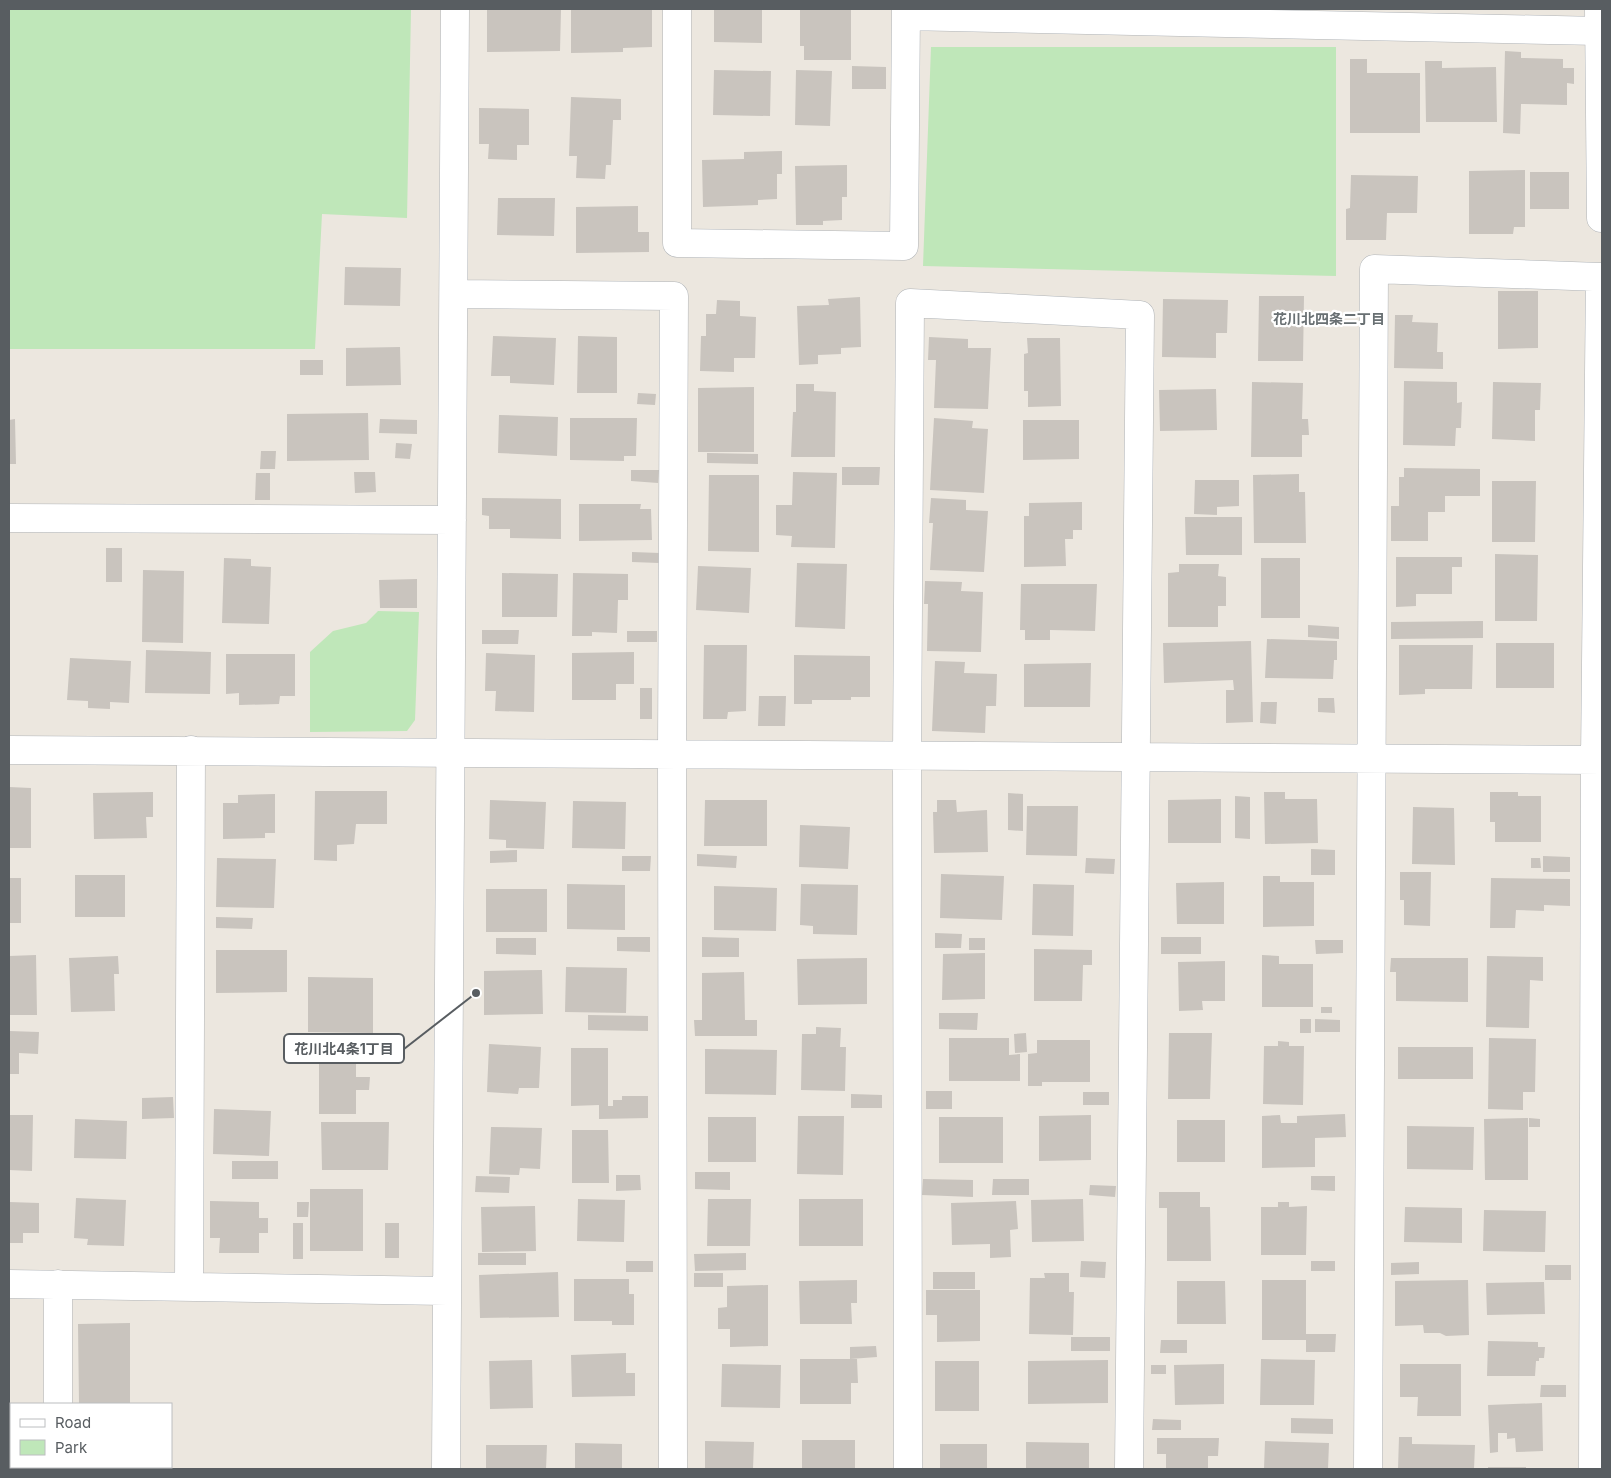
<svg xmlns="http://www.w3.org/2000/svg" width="1611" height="1478" font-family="Inter,'Noto Sans JP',sans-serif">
  <rect width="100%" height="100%" fill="#ece7df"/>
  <path fill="#bfe7b9" d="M9,9H411L407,218L322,214L315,349H9Z
    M931,47H1336V276L923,266Z
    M378,611L419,612L415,720L407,731L310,732V652L333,631L366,623Z"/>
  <path fill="#c9c4be" d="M487,9H561L560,51L487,52Z
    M571,9L652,10V47L623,48V52L571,53Z
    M714,9H762V43L714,42Z
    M800,9H851V60H804V46H800Z
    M1505,51L1521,52V58L1563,59V68H1574V84L1567,83V105L1521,104L1520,134L1503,133Z
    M1350,59H1367V73H1420V133H1350Z
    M1425,61H1442V68L1496,67L1497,122H1426Z
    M852,66L886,67V89H852Z
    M714,70L771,71L770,116L713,115Z
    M796,70L832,71L830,126L795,125Z
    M571,97L621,99V120H613L611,165H606L605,179L576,178L577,156H569Z
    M479,108L529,109V145H517V160L488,159L489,144H479Z
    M782,151V174H777V199L758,200V205L703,207L702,160L744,159V152Z
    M847,165V197H842V220L823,221V225H796L795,166Z
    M1525,170V227H1514L1513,234H1469V171Z
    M1530,172H1569V209H1530Z
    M1351,175L1418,176L1417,213H1387L1386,240H1346V209L1350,208Z
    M498,198H555L554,236L497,235Z
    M638,206V232H649V252L576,253V207Z
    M345,267L401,268L400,306L344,305Z
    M1498,291H1538V348L1498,349Z
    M1259,296H1304L1303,361H1258Z
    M860,297L861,347L841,348V354L818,355V364L799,365L797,306L829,305L828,299Z
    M1163,299L1228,300L1227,333H1216V358L1162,357Z
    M717,300L740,301V316L756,317L755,358H734V372L700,371L701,336H706V314H716Z
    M1395,315H1413L1412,322L1438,323L1437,352H1443V369L1394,368Z
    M493,336L556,338L554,385L510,383V376H491Z
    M578,336L617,337V393H577Z
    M929,337L968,339V348H991L988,409L934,408L936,360H928Z
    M1027,338H1060L1061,406L1028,407V391H1024V354L1028,353Z
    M400,347L401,385L346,386V348Z
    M300,360H323V375H300Z
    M1404,381L1457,382V403L1462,402L1461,428H1456L1455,446L1403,445Z
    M1252,382L1303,383L1302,419H1308L1309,435H1302V457H1251Z
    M1493,382L1541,383L1540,410H1535V441L1492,439Z
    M796,384H814V391L836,392L835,457H791L793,412H796Z
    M754,387V452H698V388Z
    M1216,389L1217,430L1160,431L1159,390Z
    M638,393L656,394L655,405L637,404Z
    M368,413L369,460L287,461V414Z
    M499,415L558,417L557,456L498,453Z
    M570,418H637L636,456H624V461L570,460Z
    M934,418L973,421L972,428L988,429L984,493L930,490Z
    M15,419L16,464H9V420Z
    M380,419L417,420V434L379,433Z
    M1023,420H1079V459L1023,460Z
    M396,443L412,444L410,459L395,458Z
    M261,451H276L275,469H260Z
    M707,453L758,454V464L707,463Z
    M842,467H880L879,485H842Z
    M1404,468L1480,469V496H1445V512H1428V541H1391V506H1399V477H1404Z
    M631,470H659L658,483L631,481Z
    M354,472H375L376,492L355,493Z
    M793,472L837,473L835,548L791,547L792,536L776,535V505H792Z
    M256,473H270V500H255Z
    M1299,474V492H1305L1306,543H1254L1253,475Z
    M709,475H759V552L708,551Z
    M1195,480H1239V506L1217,507V515L1194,514Z
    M1492,481H1536L1535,542H1492Z
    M482,498L561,499V539L510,538V529H489V516L482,515Z
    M931,498L966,500V510L988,511L984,572L930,570L933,523H929Z
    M1082,502V530H1073V539H1065L1066,566L1024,567V516H1029V503Z
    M579,504H641L640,509H651L652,540L579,541Z
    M1185,517H1242V555H1186Z
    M106,548H122V582H106Z
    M632,552L660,553L659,563L632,562Z
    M1495,554L1538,555L1537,621H1495Z
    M1396,557H1462V567H1452V594H1416V606L1396,607Z
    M224,558L251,559V566L271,567L269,624L222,623Z
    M1261,558H1300V618H1261Z
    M797,563L847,564L845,629L795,627Z
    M1179,564H1219L1218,576L1226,577V606H1218V627H1168V573L1179,572Z
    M698,566L751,568L749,613L696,610Z
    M143,570L184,571L183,643L142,642Z
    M502,573L558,574L557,617H502Z
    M573,573L628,574V600H618L617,633L592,632V636H572Z
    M417,579V608H380L379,580Z
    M925,581L962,582L961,591L983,592L981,652L927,651L928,604H924Z
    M1021,584H1097L1095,631L1050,630V640H1025V630H1020Z
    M1483,621V638L1391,639V622Z
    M1308,625L1339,627V639L1308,637Z
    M482,630H519L518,644H482Z
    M627,631H657V642H627Z
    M1267,639L1337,641V660H1334L1333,679L1265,678Z
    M1251,641L1253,722L1226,723V690H1234L1233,680L1164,683L1163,643Z
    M1496,643H1554V688H1496Z
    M704,645H747L746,711L728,712L727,719H703Z
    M1399,645H1473L1472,689H1425V694L1399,695Z
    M146,650L211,652L210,694L145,693Z
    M634,652V684H616V700H572V653Z
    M486,653L535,655L534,712L495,711L496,691H485Z
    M226,654H295V696H280L279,704L239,705V693L226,694Z
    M794,655L870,656V697H851V700H812V704H794Z
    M70,658L131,661L129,703L110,702V709L88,708V701L67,700Z
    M935,661L965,662L964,673L997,674L996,706H986L985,733L932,731Z
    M1091,663L1090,707H1024V664Z
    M640,688H652V719H640Z
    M759,696H786L785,726H758Z
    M1318,698H1334L1335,713L1318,712Z
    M1261,702H1277L1276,724L1260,723Z
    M9,787L31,788V848H9Z
    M315,791H387V824H356L354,844L337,845V861L314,860Z
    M153,792V817H146L147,838L94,839L93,793Z
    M1264,792H1285V799H1317L1318,843L1265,844Z
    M1490,792H1518V796H1541V842H1495V822H1490Z
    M1008,793L1023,794V831L1008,830Z
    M275,794V833H265V838L223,839V803H238V795Z
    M1235,796L1250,797V839L1235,838Z
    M1221,799V843H1168V800Z
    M490,800L546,802L544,849L506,848V840L489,839Z
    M705,800H767V846H704Z
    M937,800H956L957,812L987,810L988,852L934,853L933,812H937Z
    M573,801L626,802L625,849L572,848Z
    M1027,806H1078L1077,856L1026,855Z
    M1413,807L1454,808L1455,865L1412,864Z
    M800,825L850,827L848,869L799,867Z
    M1311,849L1335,850V875H1311Z
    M517,850V862L490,863V851Z
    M697,854L737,856L736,868L697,866Z
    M622,856H651L650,871H622Z
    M1543,856L1570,857V872H1543Z
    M217,858L276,859L274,908L216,907Z
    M1086,858L1115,859L1114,874L1085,873Z
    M1531,858H1540L1541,868H1531Z
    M1400,872H1431L1430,926L1404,925V900H1400Z
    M941,874L1004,876L1002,920L940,918Z
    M75,875H125V917H75Z
    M1263,876H1280V882H1314V926L1263,927Z
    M9,878H21V923H9Z
    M1491,878L1570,879V906L1544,905V911L1516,910L1515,928H1490Z
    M1224,882V924H1177L1176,883Z
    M567,884L625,885V930L567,929Z
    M801,884L858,885L857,935L813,934V926L800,925Z
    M1033,884L1074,885L1073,936L1032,935Z
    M714,886L777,888L776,931L714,930Z
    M486,889H547V932H486Z
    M216,917L253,918L252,929L216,928Z
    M935,933L962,934L961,948H935Z
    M617,937H650V952L617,951Z
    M702,937L739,938V957H702Z
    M1161,937H1201V954H1161Z
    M496,938H536V955L496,954Z
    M969,938H985V950H969Z
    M1315,940H1343V953L1316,954Z
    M1034,949L1092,950V965H1083L1082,1001H1034Z
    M216,950H287V992L216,993Z
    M985,953V999L942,1000L943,954Z
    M36,955L37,1015H9V956Z
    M1262,955L1279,956V964H1313V1007H1262Z
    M118,956L119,974H114L115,1011L71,1012L69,958Z
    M1487,956L1543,957V981L1530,980L1529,1028L1486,1027Z
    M867,958V1004L798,1005L797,959Z
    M1391,958H1468V1002L1396,1001V972H1390Z
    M1225,961V1001H1202L1203,1010L1179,1011L1178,962Z
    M566,967L627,968L626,1013L565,1012Z
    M542,970L543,1014L484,1015V971Z
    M744,972L745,1020H757V1036H695L694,1020H702V973Z
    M308,977L373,978V1033L308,1032Z
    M1321,1007H1332V1013H1321Z
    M939,1013H978L977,1030L939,1029Z
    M588,1015L648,1016V1031L588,1030Z
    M1300,1019H1311V1033H1300Z
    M1315,1019L1340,1020V1032H1315Z
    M816,1027L841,1028L840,1047H846L845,1091L801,1090L802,1034H816Z
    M9,1031L39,1032L38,1054L19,1053V1074H9Z
    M1026,1033L1027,1052L1015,1053L1014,1034Z
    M1169,1033H1212L1210,1099H1168Z
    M949,1038H1009V1055L1020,1054V1081H949Z
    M1489,1038L1536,1039L1535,1092H1523V1110L1488,1109Z
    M1037,1040H1090V1082H1042V1086H1028V1054L1037,1053Z
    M1278,1041L1289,1042V1046H1304L1303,1105L1263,1104L1264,1046H1278Z
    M489,1044L541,1047L539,1088H519L518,1094L487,1092Z
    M1398,1047H1473V1079H1398Z
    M571,1048H608V1106H613V1100H622V1096H648V1118L599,1119V1105L571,1106Z
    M705,1049L777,1050L776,1095L705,1094Z
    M356,1062V1077H370L369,1090H356V1114H319V1063Z
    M926,1091H952V1109H926Z
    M1083,1092H1109V1105H1083Z
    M851,1094L882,1095V1108H851Z
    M173,1097L174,1118L142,1119V1098Z
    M214,1109L271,1111L269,1156L213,1154Z
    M1345,1114L1346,1137L1315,1138V1167L1262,1168V1116L1280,1115L1281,1123H1297V1116Z
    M9,1115H33L32,1171L9,1170Z
    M1091,1115V1160L1039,1161V1116Z
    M798,1116H844L843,1175L797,1174Z
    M708,1117H756V1162H708Z
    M939,1117H1003V1163H939Z
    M1528,1118V1180H1485L1484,1119Z
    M1529,1118L1540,1119V1127H1529Z
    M75,1119L127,1121L126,1159L74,1158Z
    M1177,1120H1225V1162H1177Z
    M321,1122H389L388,1170H322Z
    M1407,1126L1474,1127L1473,1170L1407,1169Z
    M491,1127L542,1128L540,1169L520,1168L519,1175L489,1174Z
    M572,1130H608L609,1183H572Z
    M232,1161H278V1179H232Z
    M695,1172H730V1190L695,1189Z
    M616,1175H640L641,1190L616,1191Z
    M476,1176L510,1177L509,1193L475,1192Z
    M1311,1176H1335V1191L1311,1190Z
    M923,1179L973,1180V1197L922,1195Z
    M993,1179H1029V1195H992Z
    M1090,1185L1116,1186L1115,1197L1089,1195Z
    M310,1189H363V1251H310Z
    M1159,1192H1200V1207H1210L1211,1261H1167V1208H1159Z
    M76,1198L126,1200L124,1246L87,1245L88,1239L74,1238Z
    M578,1199L625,1200L624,1242L577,1241Z
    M708,1199H751L750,1246H707Z
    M799,1199H863V1246H799Z
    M1083,1199L1084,1241L1032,1242L1031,1200Z
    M210,1201L259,1202V1218H268V1233H259V1253H219L220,1238H210Z
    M1016,1201L1018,1229L1010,1230L1011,1257L990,1258V1244L952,1245L951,1203Z
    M9,1202L39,1203V1233H23V1243H9Z
    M297,1202H309L308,1217H297Z
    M1278,1202H1289V1207L1307,1206L1306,1255H1261V1207H1278Z
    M535,1206L536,1251L482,1252L481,1207Z
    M1405,1207L1462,1208V1243L1404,1242Z
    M1484,1210L1546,1211L1545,1252L1483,1251Z
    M293,1223H303V1259H293Z
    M385,1223H399V1258H385Z
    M478,1253H526V1265H478Z
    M746,1253V1270L695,1271L694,1254Z
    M626,1261H653V1272H626Z
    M1081,1261L1106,1262L1105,1278L1080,1277Z
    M1311,1261H1335V1271H1311Z
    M1419,1262V1274L1391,1275V1263Z
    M1545,1265H1571V1280H1545Z
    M558,1272L559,1317L480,1318L479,1275Z
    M933,1272H975V1289H933Z
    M694,1273H723V1287H694Z
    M1044,1273H1069V1292H1074L1073,1335L1029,1334L1030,1278H1045Z
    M574,1279H629V1294H634V1325H612V1321H574Z
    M857,1280V1303H851L852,1324H800L799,1281Z
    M1262,1280H1306V1334H1336L1335,1352H1306V1340H1262Z
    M1468,1280L1469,1335L1446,1336L1440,1333H1424L1423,1325L1395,1326V1281Z
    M1177,1281H1225L1226,1324H1177Z
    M1544,1282L1545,1314L1487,1315L1486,1283Z
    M768,1285V1346L730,1347V1329H718V1308L727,1307V1286Z
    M926,1290H980V1341L937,1342V1315H926Z
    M130,1323V1404H79L78,1324Z
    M1071,1337H1110V1351H1071Z
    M1161,1340H1187V1353H1160Z
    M1488,1341L1538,1342V1347H1545L1544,1358H1539V1361H1536L1535,1376H1487Z
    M876,1346L877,1357L850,1359V1347Z
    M626,1353V1373H635V1396L572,1397L571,1355Z
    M800,1359H857L858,1383H851V1404H800Z
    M1261,1359L1315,1360L1314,1405H1260Z
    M532,1360L533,1408L490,1409L489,1361Z
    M1108,1360V1403L1028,1404V1361Z
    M935,1361H979V1411H935Z
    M722,1364L781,1365L780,1408L721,1407Z
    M1224,1364V1404L1175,1405L1174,1365Z
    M1400,1364H1461V1416H1417L1418,1397H1400Z
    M1151,1365H1166V1374H1151Z
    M1541,1385H1566V1397H1540Z
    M1542,1403L1543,1451L1516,1452L1515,1438L1507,1439V1433H1498V1452L1490,1453L1488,1405Z
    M1291,1418L1333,1419V1434L1291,1433Z
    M1153,1419L1181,1420V1430H1152Z
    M9,1431H11V1467H13V1469H9Z
    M1399,1437H1412V1444L1475,1445L1474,1469H1398Z
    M1157,1438H1219L1218,1456H1208V1469H1166V1454H1157Z
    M802,1440H855V1469H802Z
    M705,1441L754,1442L753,1469H705Z
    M1265,1441L1329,1443L1328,1469H1264Z
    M1026,1442L1089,1443V1469H1026Z
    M575,1443L622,1444V1469H575Z
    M940,1444H987V1469H940Z
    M486,1445H547L546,1469H486Z
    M1488,1467H1526V1469H1488Z"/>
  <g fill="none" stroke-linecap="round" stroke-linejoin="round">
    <g stroke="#b0b4b8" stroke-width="29">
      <path id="minor" d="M677,9V243L904,246L906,9
        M1599,9L1601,218H1602
        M906,16L1599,31
        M454,294L674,296L672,753L673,1469
        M9,518L452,520
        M9,750L1602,760
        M9,1284L447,1291
        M189,1287L191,750
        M58,1404V1284
        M58,1469V1467
        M446,1469L455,9
        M908,1469L907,755L910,303L1140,315L1129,1469
        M1368,1469L1374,269L1600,277L1595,760L1593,1469"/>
    </g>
    <use href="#minor" stroke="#fff" stroke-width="28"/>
  </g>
  <g text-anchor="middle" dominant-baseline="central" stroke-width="4.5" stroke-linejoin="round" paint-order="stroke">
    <g font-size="14" font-weight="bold" fill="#697073" stroke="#fff">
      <text x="1329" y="318">花川北四条二丁目</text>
    </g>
  </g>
  <path fill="none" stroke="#585d61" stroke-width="2" d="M476 993L404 1049"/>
  <circle fill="#585d61" stroke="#fff" stroke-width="2" cx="476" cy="993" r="5"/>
  <rect fill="#fff" stroke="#585d61" stroke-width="2" x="284" y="1034" width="120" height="29" rx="5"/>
  <g font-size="14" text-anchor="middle" font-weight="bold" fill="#585d61">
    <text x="344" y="1054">花川北4条1丁目</text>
  </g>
  <rect width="1611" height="1478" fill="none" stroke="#585d61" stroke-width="20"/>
  <rect x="10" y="1403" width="162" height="65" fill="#ffffff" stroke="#bcbec0"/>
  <rect x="20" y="1419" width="25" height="8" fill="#ffffff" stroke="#bcbec0"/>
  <text x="55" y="1428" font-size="15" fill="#585d61">Road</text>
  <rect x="20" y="1440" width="25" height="15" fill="#bfe7b9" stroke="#bcbec0"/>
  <text x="55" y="1453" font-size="15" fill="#585d61">Park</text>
</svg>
